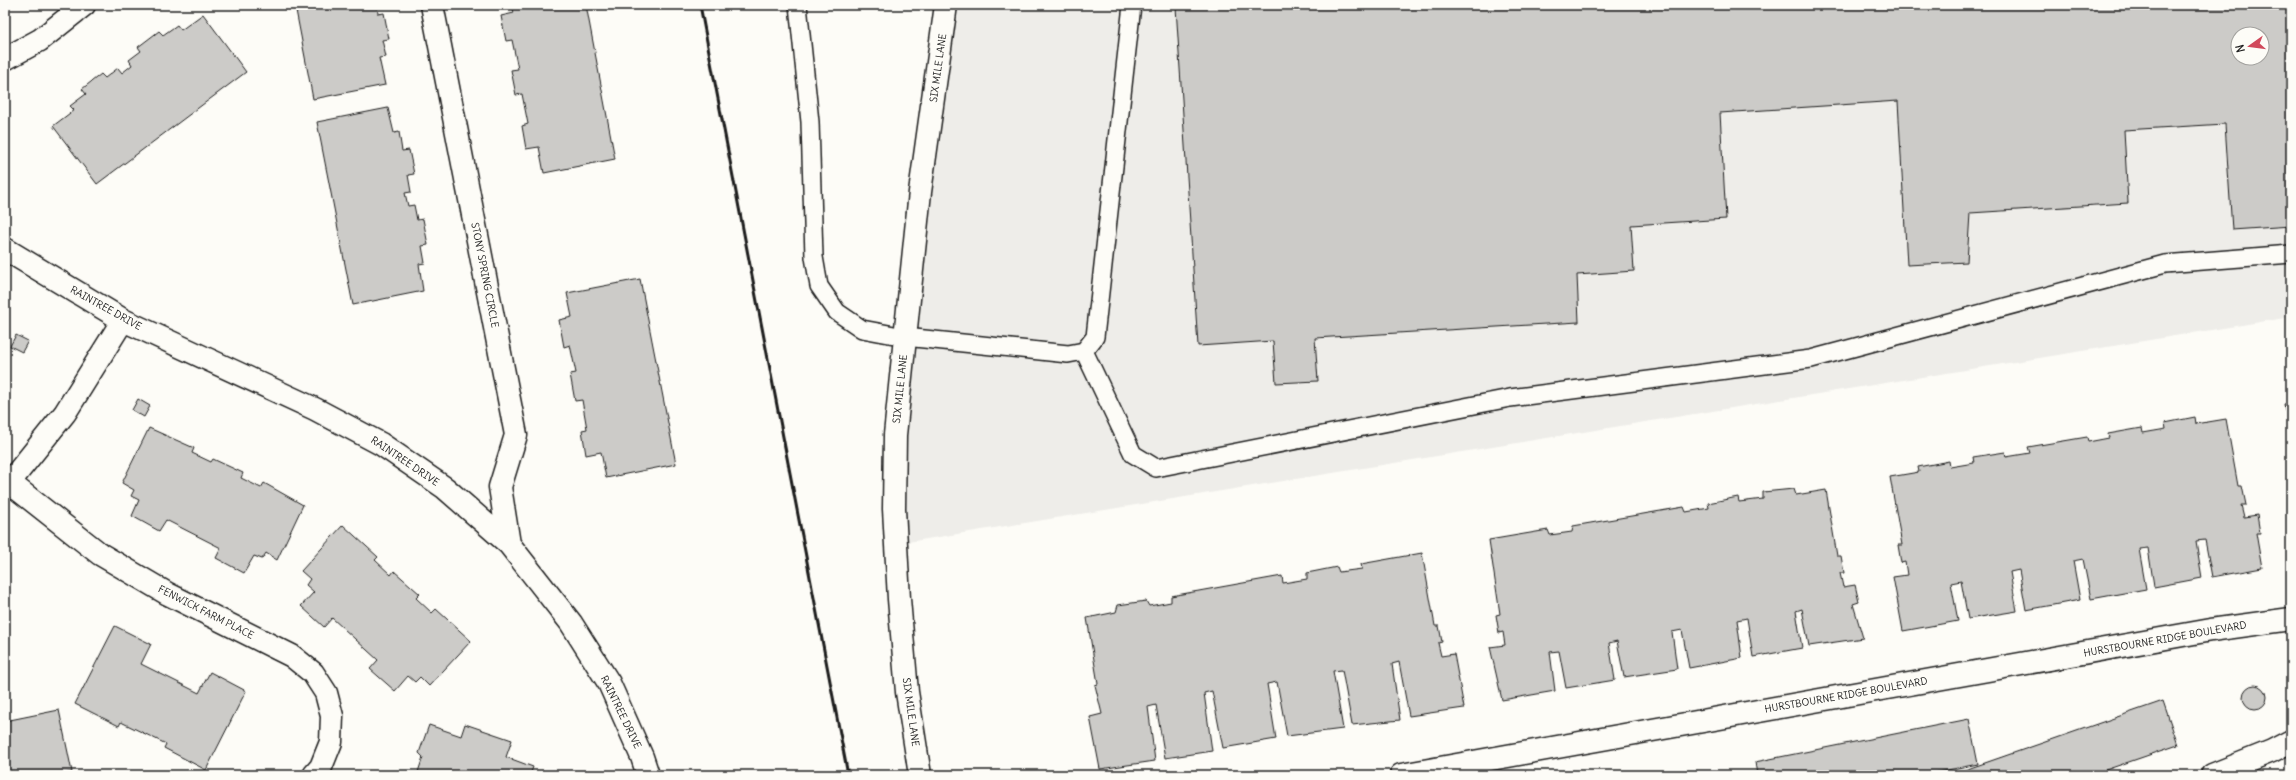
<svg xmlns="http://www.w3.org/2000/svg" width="2296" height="780" font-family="Delius,sans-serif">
  <rect width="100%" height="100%" fill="#fdfcf7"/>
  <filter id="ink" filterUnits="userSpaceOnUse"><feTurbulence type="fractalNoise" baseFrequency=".025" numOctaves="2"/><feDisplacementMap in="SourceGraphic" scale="8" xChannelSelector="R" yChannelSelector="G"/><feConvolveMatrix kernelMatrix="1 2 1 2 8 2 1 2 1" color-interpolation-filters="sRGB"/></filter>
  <g filter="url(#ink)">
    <path fill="#eeede9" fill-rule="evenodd" d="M946,5H2291V317L896,544ZM2238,34H2262V58H2238Z"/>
    <path fill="#cccbc8" stroke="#1c1c1c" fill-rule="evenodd" d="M295,5H377L378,14L384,13L389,39L382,40L386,57L379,58L385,85L313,99Z
      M512,5H586L615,159L544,173L539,147L526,149L522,126L528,124L522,94L516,95L511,70L518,69L512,40L506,41L501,16L514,13Z
      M1208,5H2291V226L2232,230L2225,124L2124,130L2128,203L1970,213L1967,262L1907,265L1898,101L1720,113L1726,219L1631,225L1634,271L1577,275L1579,322L1315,338L1318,381L1276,383L1273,341L1198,346L1176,7ZM2238,34H2262V58H2238Z
      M203,14L246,72L97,184L53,126L74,110L70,106L86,94L82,89L101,74L105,78L118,68L122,73L132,65L129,60L141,51L138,47L159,31L163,35L177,25L181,30Z
      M388,108L394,133L399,132L402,151L409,150L414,174L408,175L411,192L405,193L408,206L414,205L417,220L423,219L428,245L422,246L425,263L419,264L423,291L353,305L317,122Z
      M640,279L676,464L606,478L601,452L586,455L582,430L587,429L582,400L575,401L570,374L576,373L570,345L564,347L559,320L572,317L567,293Z
      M16,335L28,341L22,352L10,346Z
      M138,399L150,406L144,417L132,410Z
      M2291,403V443L2284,404Z
      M2195,417L2196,424L2226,419L2238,486H2242L2246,505H2241L2244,517L2257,515L2260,533H2256L2262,568L2212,577L2205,540L2196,541L2202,578L2154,587L2148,548L2139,549L2146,589L2091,599L2083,559L2073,561L2080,600L2026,610L2019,570L2010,572L2017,611L1968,619L1961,581L1951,583L1958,621L1903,631L1893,577L1907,575L1905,562L1901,563L1898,545H1902L1890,477L1919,472L1918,467L1949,461L1950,467L1974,463L1973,457L2005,452L2006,457L2030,453L2028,447L2087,437L2088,442L2109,438L2108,434L2142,428L2143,433L2166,429L2165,423Z
      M149,428L194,448L192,453L211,462L213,459L243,473L241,478L261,488L264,483L303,505L277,560L266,553L262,559L254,556L244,573L216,558L221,548L166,520L159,531L132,516L139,500L131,496L134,490L122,483Z
      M1794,489L1796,495L1826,490L1837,556H1841L1844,573H1840L1843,587L1855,585L1859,602L1853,604L1863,638L1809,646L1802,609L1796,611L1802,648L1753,657L1747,618L1737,620L1742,658L1689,668L1682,630L1672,632L1677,669L1624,677L1617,641L1609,643L1615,680L1566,688L1559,651L1550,652L1555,691L1502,700L1490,647L1505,645L1503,632L1499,633L1496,615L1500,614L1489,540L1548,530L1550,535L1572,532L1573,526L1684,507L1686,512L1709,508L1708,503L1738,497L1739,502L1763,499V492Z
      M343,525L378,557L375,560L391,575L394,571L420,594L416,598L432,613L436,609L471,641L429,686L420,677L415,682L408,676L395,691L370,669L378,660L332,618L324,627L301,606L314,592L306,585L310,579L301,571Z
      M1422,553L1435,626H1439L1442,642L1438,643L1441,656L1454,654L1464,708L1409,716L1399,662L1392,664L1400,720L1352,725L1342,670L1333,671L1343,729L1287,736L1277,682L1267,684L1276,739L1223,748L1212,691L1204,693L1212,751L1165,758L1156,705L1148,707L1155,761L1100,769L1090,717L1102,714L1095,685L1098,684L1087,618L1116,612L1118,605L1146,601L1149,606L1171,602V596L1282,576L1283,583L1307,579V573L1337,567L1339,572L1362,569L1361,564Z
      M115,626L151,644L141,664L199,693L210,672L246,691L206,770L164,748L166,744L121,722L119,726L75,704Z
      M2243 697a12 12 0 1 1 24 0a12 12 0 1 1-24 0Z
      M2163,701L2178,745L2091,775H1960L1959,772Z
      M59,710L72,772L60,775H5V721Z
      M1969,719L1978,764L1922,775H1757L1755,762Z
      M465,724L512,740L506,757L533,767L530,775H417L423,757L419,753L429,725L461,736Z"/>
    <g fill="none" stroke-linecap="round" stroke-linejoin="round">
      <g stroke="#1c1c1c" stroke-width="20">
        <path id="lane" d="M798,5L810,122L814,257L819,286L837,312L862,329L905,337L1068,354L1084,351L1095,337L1132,5
          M1084,351L1133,454L1156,468L1510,398L1811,359L2165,264L2291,254"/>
      </g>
      <g stroke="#1c1c1c" stroke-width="25">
        <path id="street" d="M432,5L516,435L500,487L509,544
          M5,59L40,40L84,5
          M5,249L123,320L315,409L381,444L445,488L509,544L571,623L609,683L642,757L648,775
          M10,483L100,554L168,594L292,656L313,673L326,693L332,716L331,742L321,767L314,775
          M5,488L65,413L123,320
          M1401,775L2211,630L2291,619
          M2212,775L2272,751L2291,741"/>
      </g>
      <g stroke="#1c1c1c" stroke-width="25">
        <path id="secondary" d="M920,775L907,692L899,599L894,509L895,435L920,192L946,5"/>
      </g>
      <use href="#lane" stroke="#fdfcf7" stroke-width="17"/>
      <use href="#street" stroke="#fdfcf7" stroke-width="22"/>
      <use href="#secondary" stroke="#fdfcf7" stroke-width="22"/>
      <path stroke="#1c1c1c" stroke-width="3" d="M700,5L848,775"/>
    </g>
  </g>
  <g text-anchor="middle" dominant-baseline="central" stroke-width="3" stroke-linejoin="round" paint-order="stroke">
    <g font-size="10" fill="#1c1c1c" stroke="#fdfcf7">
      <text transform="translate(938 68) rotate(-82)">SIX MILE LANE</text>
      <text transform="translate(485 275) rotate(79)">STONY SPRING CIRCLE</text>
      <text transform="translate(106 308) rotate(29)">RAINTREE DRIVE</text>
      <text transform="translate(900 389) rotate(-84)">SIX MILE LANE</text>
      <text transform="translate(405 461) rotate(34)">RAINTREE DRIVE</text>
      <text transform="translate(206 612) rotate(27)">FENWICK FARM PLACE</text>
      <text transform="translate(2165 639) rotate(-10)">HURSTBOURNE RIDGE BOULEVARD</text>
      <text transform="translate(1846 695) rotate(-10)">HURSTBOURNE RIDGE BOULEVARD</text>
      <text transform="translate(621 712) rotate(64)">RAINTREE DRIVE</text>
      <text transform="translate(911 712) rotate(82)">SIX MILE LANE</text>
    </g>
  </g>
  <rect width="2296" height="780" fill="none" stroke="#fdfcf7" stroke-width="20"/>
  <rect x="10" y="10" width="2276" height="760" fill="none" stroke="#1c1c1c" stroke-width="1.5" filter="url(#ink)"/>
  <g transform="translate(2250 46) rotate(256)"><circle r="19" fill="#fdfcf7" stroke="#a3a29f"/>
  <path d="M0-3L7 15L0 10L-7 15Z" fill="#d1495b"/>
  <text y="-6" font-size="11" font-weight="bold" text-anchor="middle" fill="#1c1c1c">N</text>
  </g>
</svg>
